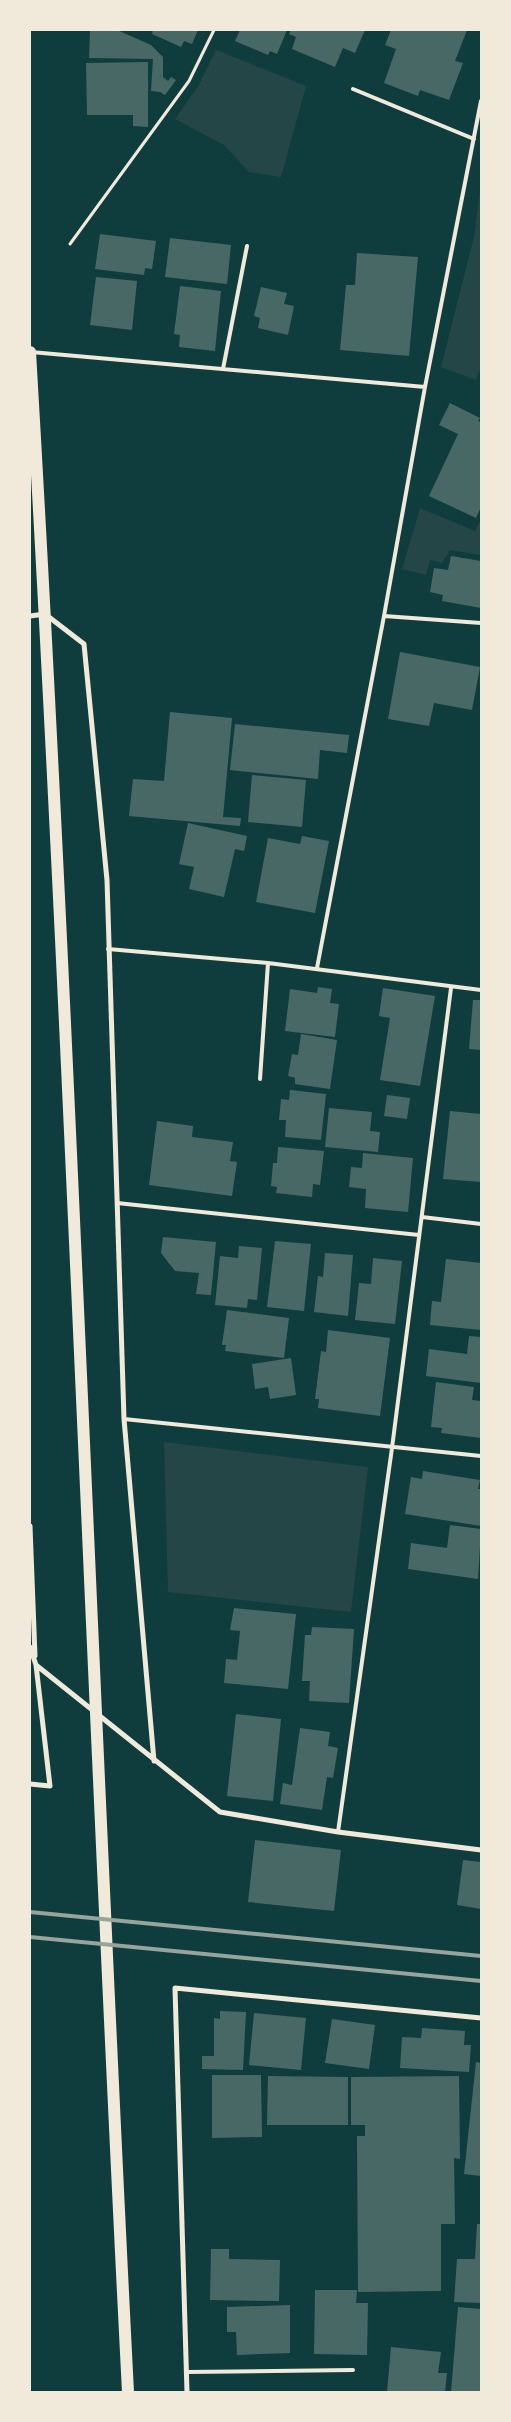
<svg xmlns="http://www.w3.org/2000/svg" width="511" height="2422" font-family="'Archivo Narrow',sans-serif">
  <rect width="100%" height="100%" fill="#0f3d3e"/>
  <path fill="#244646" d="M216,50L306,86L281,177L249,172L224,145L175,119L199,85Z
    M481,183V367L476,380L441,367L474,237Z
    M420,508L475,531L481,519V555L450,550L442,563L430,560L426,575L402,569Z
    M164,1442L368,1467L351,1612L168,1592Z"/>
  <path fill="#486865" d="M90,30H117L151,45L163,57V77L168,81L171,77L176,80L165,95L160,92L151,91L153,59L89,58Z
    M153,30H198L192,44L184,41L181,47L152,34Z
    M240,30H287L277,54L270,51L268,55L235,41Z
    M291,30H365L355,53L343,48L335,67L292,49L296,37L289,34Z
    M391,30H467L455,61L463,63L449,100L420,90L418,96L384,83L396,49L385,45Z
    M148,62V127L133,126V115H87L86,63Z
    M100,234L156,241L152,269L145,268L144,275L95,269Z
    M170,238L231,245L227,284L165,277Z
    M357,253L418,257L409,356L340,350L346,285H355Z
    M96,277L137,281L132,330L90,325Z
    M180,286L221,291L215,351L179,347L180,335L174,334Z
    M261,287L287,293L284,304L294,306L288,335L258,328L260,318L254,316Z
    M450,403L480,418L478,421L481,422V507L476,518L429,496L458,434L439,425Z
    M451,556L481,561V608L442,601L443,595L430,592L434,568L448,570Z
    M400,652L480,667L472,710L434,703L429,726L388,719Z
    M170,712L232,718L223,817L241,818L240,826L129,816L133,779L164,781Z
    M235,724L349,735L347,753L320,750L318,779L230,770Z
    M252,775L306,780L302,827L248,822Z
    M188,823L247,836L244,851L235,849L224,897L189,889L194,867L179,864Z
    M302,836L329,841L315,913L256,902L268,838L300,844Z
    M318,987L332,989L330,1003L339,1004L335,1037L285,1031L290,989L317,993Z
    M383,988L435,996L420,1086L380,1080L390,1018L379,1016Z
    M473,1000H481V1050L469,1049Z
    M301,1034L337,1040L330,1089L295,1084V1078L288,1076L292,1054L298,1055Z
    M290,1090L326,1094L321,1140L285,1137L286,1120H279L281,1099L289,1100Z
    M387,1095L410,1098L407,1119L384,1116Z
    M329,1108L372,1112L370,1131L380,1132L378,1152L325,1147Z
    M450,1111L481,1114V1182L443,1179Z
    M157,1121L193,1126L192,1137L233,1142L230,1161L237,1162L232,1196L149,1185Z
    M278,1147L324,1151L320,1185L313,1184L312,1197L276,1193L277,1187L271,1186L273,1163H277Z
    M363,1153L413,1158L408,1212L365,1208L366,1189L349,1187L351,1167L362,1168Z
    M163,1237L216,1242L211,1295L196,1294L199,1273L175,1271L161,1253Z
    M275,1241L311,1244L304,1311L267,1307Z
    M239,1246L262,1248L257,1300L248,1299L247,1308L215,1305L220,1256L238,1258Z
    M325,1253L353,1255L348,1316L314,1312L318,1276L323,1277Z
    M373,1258L402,1261L395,1324L355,1320L359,1283L371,1284Z
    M446,1259L481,1263V1330L430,1325L432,1301L441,1302Z
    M227,1310L289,1318L284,1358L225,1351L226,1345H222Z
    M328,1330L390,1338L380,1416L318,1408L319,1399H315L321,1351L326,1352Z
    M469,1336L481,1337V1383L426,1376L429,1349L467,1354Z
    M291,1358L296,1395L270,1399L268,1387L255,1389L252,1364Z
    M436,1382L474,1387L472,1400L481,1401V1438L441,1433L442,1428L431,1427Z
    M423,1471L480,1480L478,1489H481V1526L405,1514L411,1477L422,1479Z
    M450,1525L481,1529L478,1579L408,1569L411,1543L447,1548Z
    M234,1608L296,1614L288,1689L224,1683L226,1659L237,1660L240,1631L230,1630Z
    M312,1627L354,1629L349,1703L309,1701L310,1681H302L305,1635H311Z
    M236,1714L281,1719L273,1801L227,1796Z
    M300,1728L330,1732L328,1746L338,1748L333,1778L327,1777L322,1810L280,1804L283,1783L292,1785Z
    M255,1840L341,1850L334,1911L248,1902Z
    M463,1860L481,1862V1909L457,1905Z
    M220,2011L246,2012L243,2070L202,2069V2056H214V2018L220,2019Z
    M254,2013L306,2018L301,2070L249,2065Z
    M332,2019L375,2025L369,2069L325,2063Z
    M422,2028L465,2031L464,2045H471L469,2072L400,2068L402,2037L421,2038Z
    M476,2062L481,2063V2176L464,2174Z
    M212,2075H261L262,2137L212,2138Z
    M268,2076L348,2077V2125H267Z
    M459,2076L460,2159L454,2158L455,2224H441V2291L358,2292L357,2136H365V2125H351V2077Z
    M477,2224H481V2303L454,2302L457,2259H475Z
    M211,2249H229V2259L280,2260L279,2301L210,2300Z
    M315,2290H357L356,2303H368L367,2355L314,2354Z
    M290,2305V2353L237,2355L236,2332H227V2307Z
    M458,2307L481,2309V2392H451Z
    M391,2347L441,2352L438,2373H447L445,2392H387Z"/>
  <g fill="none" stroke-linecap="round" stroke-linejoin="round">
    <path stroke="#f1e9da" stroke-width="3" d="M70,244L189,81L214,30"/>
    <path stroke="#f1e9da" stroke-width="4" d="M353,89L474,139
      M31,352L425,387
      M223,369L247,246
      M384,616L481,623
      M108,949L268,963L481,990
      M317,968L384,616L425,387L481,101
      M260,1079L268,963
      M117,1203L419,1235
      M422,1217L481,1224
      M124,1419L481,1456
      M338,1832L392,1448L451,988
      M186,2372L353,2370"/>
    <path stroke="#f1e9da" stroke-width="5" d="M30,616L45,614L84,644L107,880L124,1419L154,1761
      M30,1526L35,1656
      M30,1647L36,1665L220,1812L338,1832L481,1850
      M30,1784L50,1786L36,1665
      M187,2392L175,1988L481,2018"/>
    <path stroke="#f1e9da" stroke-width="12" d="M30,352C70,1032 93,1712 128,2392"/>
    <path stroke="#97a49c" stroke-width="4" d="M30,1912L481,1956
      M30,1937L481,1981"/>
  </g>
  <rect width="511" height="2422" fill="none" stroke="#f1e9da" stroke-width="62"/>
</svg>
